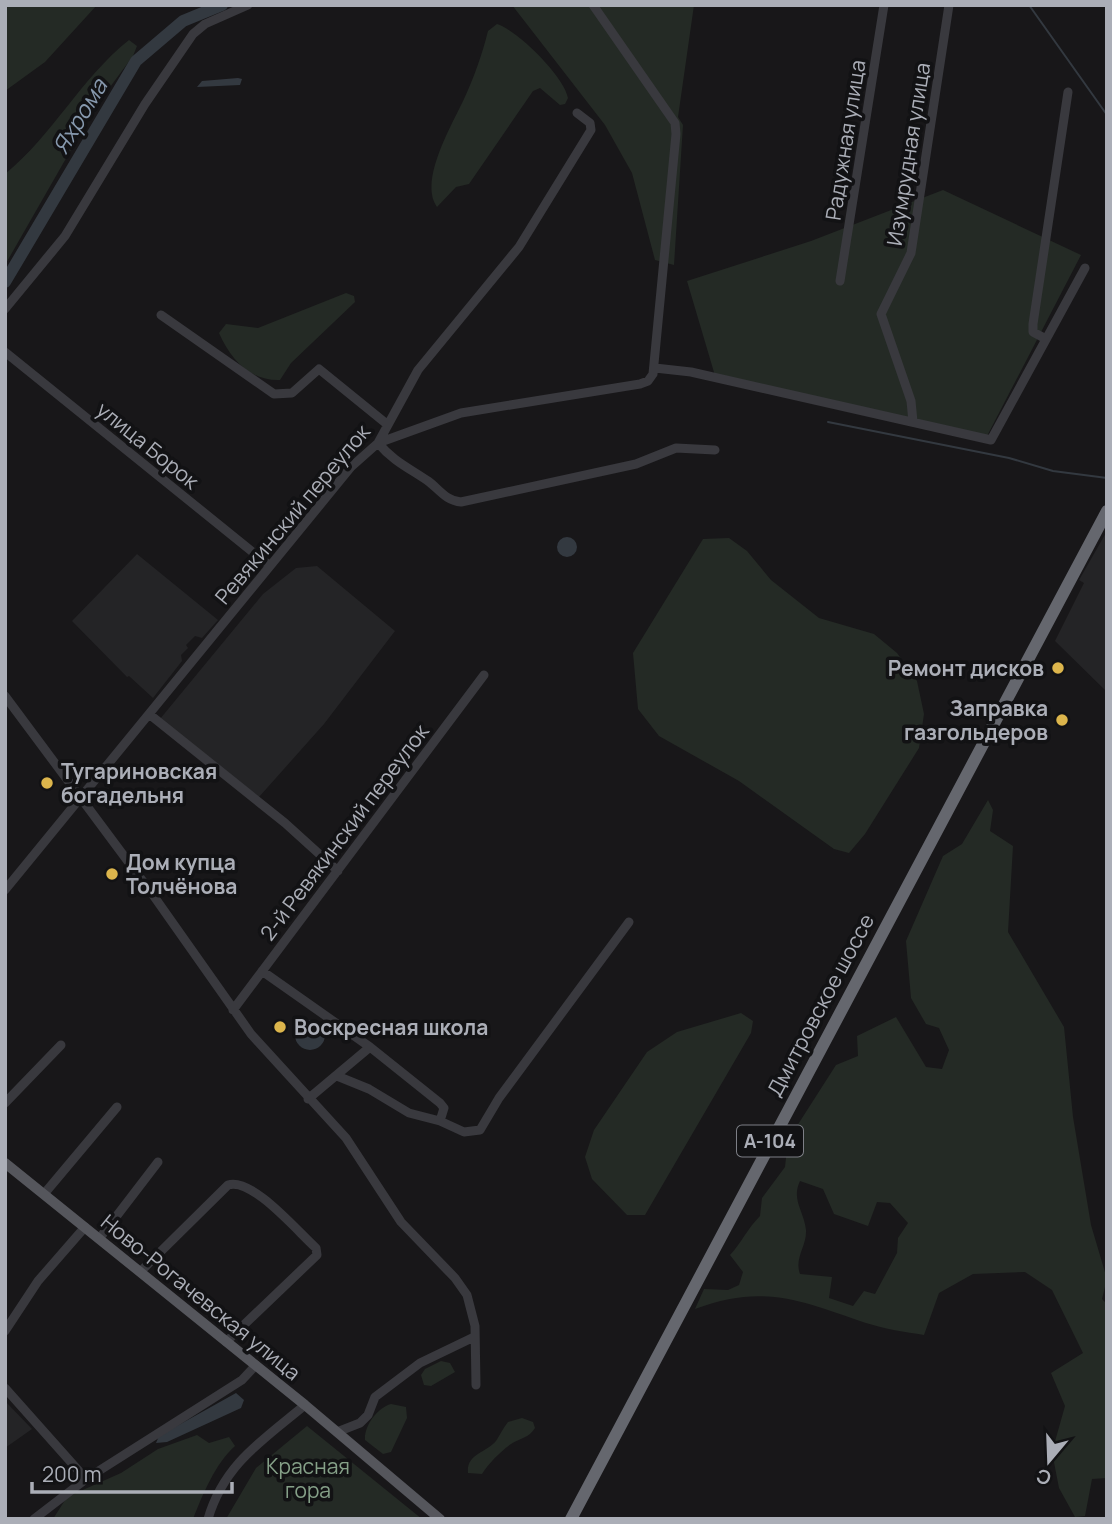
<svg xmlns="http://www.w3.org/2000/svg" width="1112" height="1524" font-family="Manrope,sans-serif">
  <rect width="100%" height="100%" fill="#181719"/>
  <path fill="#242426" d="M1107,531V692L1055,641L1084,583L1079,580Z
    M137,554L218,620L202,638L195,636L186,645L188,648L181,655L182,661L153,698L129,676L127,677L72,621Z
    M317,566L395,631L324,724L259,797L160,719L263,594L296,568Z
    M5,1401L32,1429L5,1448Z"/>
  <path fill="#242a25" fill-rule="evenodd" d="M5,5H97L45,62L5,91Z
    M512,5H694L678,117L683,125L674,265L655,260L632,173L605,125Z
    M497,24C517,30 564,76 568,98L565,104L560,105L540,88L533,91L469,184L456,187L437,207C418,181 453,123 464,99C474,77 482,55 488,31Z
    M129,40L137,46L133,56L96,106L5,265V174C53,135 81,78 129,40Z
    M943,190L1081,255L986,438L716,379L687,281L811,241Z
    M346,293L354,296L355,302L291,363L280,380C250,381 231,360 219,333L226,324L258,328Z
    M729,538L747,551L771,580L819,618L874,634L897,653L917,681L924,714L919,748L865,834L849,853L834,849L739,781L659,736L638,709L633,653L703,539Z
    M988,800L993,810L990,831L1013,846L1008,932L1064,1027L1073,1117L1091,1225L1107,1279L1102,1299L1107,1304V1478L1092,1479L1085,1516L1075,1517L1059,1488L1052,1452L1065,1406L1051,1373L1083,1353L1052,1290L1025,1272L973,1274L939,1293L924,1335C905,1332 885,1329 866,1323C802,1301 763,1283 695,1309L704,1289L728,1290L739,1285L743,1272L730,1255C742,1242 747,1229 760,1216L762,1198L785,1167L788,1140L836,1065L858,1056L857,1036L896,1017L926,1067L942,1069L949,1050L939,1028L926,1024L911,998L906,941L943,856L962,844ZM800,1181L823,1189L834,1214L868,1226L877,1202L890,1203L908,1223L898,1238L897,1253L875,1294L864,1291L853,1306L829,1298L832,1277L800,1274C794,1258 807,1246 806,1230C804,1211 791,1200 800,1181Z
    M741,1013L753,1021L751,1033L645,1215H627L592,1179L585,1157L594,1130L647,1052L677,1032Z
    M441,1361L450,1363L455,1372L431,1386L424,1385L421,1375L425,1369Z
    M391,1404L406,1407L407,1418L391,1452L383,1454L365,1440C364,1426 377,1408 391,1404Z
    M522,1418L533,1422L535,1428C529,1438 520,1438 511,1444C500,1452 489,1463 482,1474L468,1473C466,1454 486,1453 496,1441C500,1435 503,1428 508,1422Z
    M307,1426L422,1519H226L256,1468Z
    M197,1435L209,1443L229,1437L235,1446C215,1464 203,1494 193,1519H53L67,1497L121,1473L158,1449Z"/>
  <path fill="#333940" d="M238,78L242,79L240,85L197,87L202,81Z
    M557 547a10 10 0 1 1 20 0a10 10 0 1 1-20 0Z
    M295 1035a15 15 0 1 1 30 0a15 15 0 1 1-30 0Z
    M236,1393L244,1400L241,1408L167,1442L156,1443L159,1436Z"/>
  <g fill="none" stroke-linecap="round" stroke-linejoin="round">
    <path stroke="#333940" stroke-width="2" d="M1029,5L1107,115
      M828,422L1009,458L1053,471L1107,478"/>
    <path stroke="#333940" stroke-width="12" d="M5,282L136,61L183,21L222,5"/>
    <path stroke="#39393e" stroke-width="9" d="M593,5L675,123L676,134L653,374L648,381L640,384L461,413L378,443C393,461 409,468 428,481C439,489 446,501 461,502L636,464L676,448L715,450
      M840,281L884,5
      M5,309L65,236L145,104L193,34L205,24L248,5
      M161,315L274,394L292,393L319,369L388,425
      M1046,339L1033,332V324L1068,92
      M5,352L270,566
      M655,368L691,372L991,440L1085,268
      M913,422L911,401L881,314L911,253L949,5
      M5,696L153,895L251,1034L346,1138L401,1222L455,1278L467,1295L475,1326L476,1385
      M149,714L285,823L338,871
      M5,890L351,467L378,443L418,370L519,247L591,130L590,123L577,113
      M262,971L370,1047L440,1103L444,1108L440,1121
      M233,1010L484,675
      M337,1076L369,1089L409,1113L440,1121L464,1132L480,1130L499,1098L629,922
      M308,1099L370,1047
      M5,1103L61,1045
      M44,1194L117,1107
      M99,1239L158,1162
      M140,1272L228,1185C252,1177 297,1231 316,1248L317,1255L226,1342
      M5,1331L38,1281L85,1227
      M5,1388L86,1479
      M337,1432L360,1423L368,1415L375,1397L420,1363L474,1337
      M34,1519L86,1479L242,1380L256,1365
      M208,1519C224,1464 263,1440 305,1405"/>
    <path stroke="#55565c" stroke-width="10" d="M5,1163L305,1405L440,1519"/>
    <path stroke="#65676e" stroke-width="12" d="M571,1519L1107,511"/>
  </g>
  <g fill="#dcb54c" stroke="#121214" stroke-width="2.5">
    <circle cx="1058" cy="668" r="7"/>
    <circle cx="1062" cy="720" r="7"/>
    <circle cx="47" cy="783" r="7"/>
    <circle cx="112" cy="874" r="7"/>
    <circle cx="280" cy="1027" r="7"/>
  </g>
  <g text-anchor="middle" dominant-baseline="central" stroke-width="7" stroke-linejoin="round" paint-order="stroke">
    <rect fill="#121214" stroke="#7d7f86" stroke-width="2" x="737" y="1125.5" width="66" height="31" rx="5"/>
    <g font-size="19" font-weight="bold" fill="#abaeb7">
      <text x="770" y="1141">А-104</text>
    </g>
    <g font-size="21" fill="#abaeb7" stroke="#121214">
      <text transform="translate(845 140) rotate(-81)">Радужная улица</text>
      <text transform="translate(908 154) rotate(-81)">Изумрудная улица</text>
      <text transform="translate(148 445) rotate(39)">улица Борок</text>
      <text transform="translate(292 514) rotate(-50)">Ревякинский переулок</text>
      <text transform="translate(344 832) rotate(-53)">2-й Ревякинский переулок</text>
      <text transform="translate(820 1005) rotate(-62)">Дмитровское шоссе</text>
      <text transform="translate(201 1297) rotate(39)">Ново-Рогачевская улица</text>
    </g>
    <g font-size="21" font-weight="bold" fill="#abaeb7" stroke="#121214" text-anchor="start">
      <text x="1044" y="668" text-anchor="end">Ремонт дисков</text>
      <text x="1048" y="708" text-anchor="end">Заправка<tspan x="1048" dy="24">газгольдеров</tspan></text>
      <text x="61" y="771">Тугариновская<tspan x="61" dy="24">богадельня</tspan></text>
      <text x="126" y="862">Дом купца<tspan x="126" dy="24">Толчёнова</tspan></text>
      <text x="294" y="1027">Воскресная школа</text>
    </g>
    <g font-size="21" fill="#85a088" stroke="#121214">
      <text x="308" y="1466">Красная<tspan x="308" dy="24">гора</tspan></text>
    </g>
    <g font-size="23" font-style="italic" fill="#8799ae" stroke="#121214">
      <text transform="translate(79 116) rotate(-59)">Яхрома</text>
    </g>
  </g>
  <rect width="1112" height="1524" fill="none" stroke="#abaeb7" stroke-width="14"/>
  <g transform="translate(1049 1461) rotate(199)" stroke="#121214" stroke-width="5" paint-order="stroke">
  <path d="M0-5L12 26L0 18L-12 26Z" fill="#abaeb7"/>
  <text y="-10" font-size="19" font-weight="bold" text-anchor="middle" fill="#abaeb7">С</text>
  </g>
  <path d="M32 1482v10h200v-10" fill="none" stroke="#abaeb7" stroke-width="3.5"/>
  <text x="42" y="1482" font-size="21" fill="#abaeb7" stroke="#121214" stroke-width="5" paint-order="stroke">200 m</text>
</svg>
